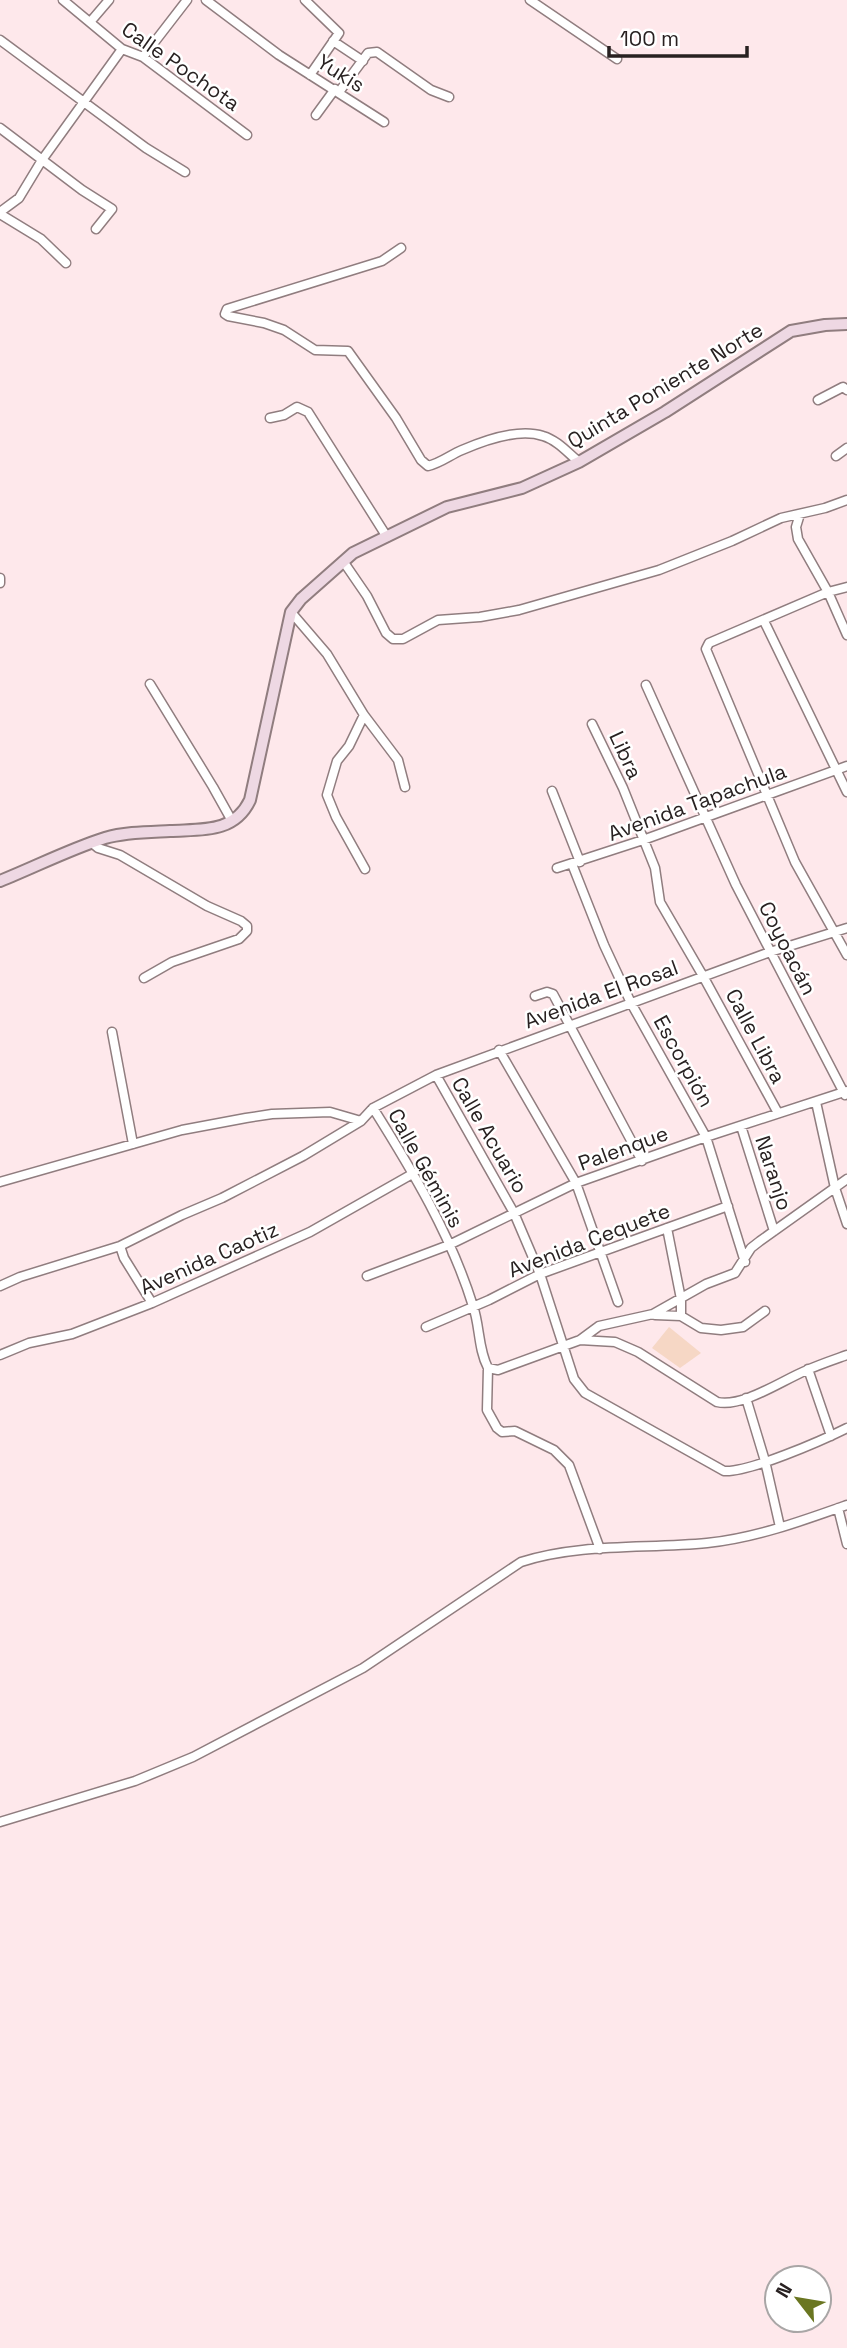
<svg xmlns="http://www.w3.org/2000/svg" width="847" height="2348" font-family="'Space Grotesk',sans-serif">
  <rect width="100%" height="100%" fill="#fee8eb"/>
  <path fill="#f6d7c5" d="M669,1327L701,1353L680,1368L652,1348Z"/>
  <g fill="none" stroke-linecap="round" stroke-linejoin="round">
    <g stroke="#907d7f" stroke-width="11">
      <path id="street" d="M63,0L122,49L143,57L247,135
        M206,0L279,55L384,122
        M305,0L339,33L310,75
        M530,0L617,59
        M91,21L109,0
        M0,40L146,148L185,172
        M333,41L363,61
        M143,57L187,0
        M339,92L368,53L377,52L431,90L449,97
        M316,115L335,89
        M0,128L82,190L112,209L96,229
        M0,212L19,198L42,160L122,49
        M0,214L41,239L66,263
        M401,248L382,261L227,309L225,314L228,316L264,323L284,330L315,350L348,351L396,418L421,460L428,466C441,463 450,455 462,450C485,440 519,428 543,436C557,440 568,453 579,462
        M818,400L843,387L847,390
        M270,418L284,415L297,407L308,412L387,537
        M836,456L847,448
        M800,514L796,527L798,539L828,592L847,635
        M343,561L367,596L386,633L393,639H403L438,620L480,617L519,610L659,570L732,541L781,518L825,508L847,500
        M0,578V583
        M847,587L828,592L709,643L706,649L795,862L847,955
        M291,612L327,654L364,715L398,760L405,787
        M764,621L847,792
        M150,684L213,787L232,821
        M646,685L736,885L845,1095
        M364,715L349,746L337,761L327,795L336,817L365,869
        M592,724L623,788L655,868L660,902L703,976L778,1113
        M552,791L580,862
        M92,843L98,848L120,855L207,906L241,921L247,926V931L239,939L172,962L144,978
        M572,864L604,945L631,1003L706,1137L745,1262
        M557,868L643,840L847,766
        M535,996L547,992L553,994L642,1161
        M112,1032L133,1144
        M499,1050L576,1183L618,1302
        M436,1075L514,1213L540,1274L574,1379L585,1393L724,1471C748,1473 823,1440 847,1428
        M816,1102L835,1188L847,1224
        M373,1108C412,1170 451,1235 473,1306C480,1326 478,1349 488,1368L498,1370L580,1340L599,1326L653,1314L706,1284L735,1273L751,1248L760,1241L847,1179
        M741,1126L774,1231
        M0,1182L182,1130L246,1118L272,1114L330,1112L361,1121
        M667,1228L681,1299V1316
        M120,1246L124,1258L152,1303
        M367,1276L449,1245L576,1183L706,1137L847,1091
        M0,1286L20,1277L120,1246L182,1215L222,1198L303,1156L361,1121L373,1108L436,1075L770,952L847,928
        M655,1315L681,1316L701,1328L721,1330L743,1327L765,1311
        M426,1327L489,1300L540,1274L728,1206
        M580,1340L615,1342L638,1352L717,1402C742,1408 781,1381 805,1371C818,1365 833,1360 847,1355
        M0,1355L29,1343L72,1334L152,1303L310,1232L414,1173
        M488,1368L487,1410L497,1428L502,1432L515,1431L554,1450L569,1465L600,1549
        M808,1369L831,1436
        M746,1398L765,1461L780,1527
        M838,1508L847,1544
        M0,1822L135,1781L193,1757L363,1668L521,1562C580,1543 646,1549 707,1543C755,1538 802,1521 847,1505"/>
    </g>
    <g stroke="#907d7f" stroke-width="14">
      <path id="secondary" d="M0,881C35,867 70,849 105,838C125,832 149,832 170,831C200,829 234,834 250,800L291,612L301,599L353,553L447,507L522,488L579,462L665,412L791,331L825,325L847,324"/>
    </g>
    <use href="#street" stroke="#fff" stroke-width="8"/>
    <use href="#secondary" stroke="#eed8e3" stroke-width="10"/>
  </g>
  <g text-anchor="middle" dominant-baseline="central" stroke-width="5" stroke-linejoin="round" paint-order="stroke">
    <g font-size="21" fill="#282121" stroke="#fff">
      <text transform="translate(181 66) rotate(35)">Calle Pochota</text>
      <text transform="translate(341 73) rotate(32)">Yukis</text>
      <text transform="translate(665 385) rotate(-31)">Quinta Poniente Norte</text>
      <text transform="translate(626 755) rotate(65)">Libra</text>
      <text transform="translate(697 802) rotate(-20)">Avenida Tapachula</text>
      <text transform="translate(788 948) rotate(63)">Coyoacán</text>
      <text transform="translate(601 994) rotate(-20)">Avenida El Rosal</text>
      <text transform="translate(756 1036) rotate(62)">Calle Libra</text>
      <text transform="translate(684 1061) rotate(61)">Escorpión</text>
      <text transform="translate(490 1135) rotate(60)">Calle Acuario</text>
      <text transform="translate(623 1148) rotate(-20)">Palenque</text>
      <text transform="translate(426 1168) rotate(61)">Calle Géminis</text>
      <text transform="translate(774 1173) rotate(72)">Naranjo</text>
      <text transform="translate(589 1240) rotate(-21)">Avenida Cequete</text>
      <text transform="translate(209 1258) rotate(-24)">Avenida Caotiz</text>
    </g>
  </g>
  <g transform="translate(798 2299) rotate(301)"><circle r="33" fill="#ffffff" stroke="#a9a6a6" stroke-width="2"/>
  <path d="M0-5L12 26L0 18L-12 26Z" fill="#6a7621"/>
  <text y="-10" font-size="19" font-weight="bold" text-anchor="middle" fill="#282121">N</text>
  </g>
  <path d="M609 46v10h138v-10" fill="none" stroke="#282121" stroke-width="3.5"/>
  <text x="620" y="46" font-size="21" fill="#282121" stroke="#ffffff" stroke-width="5" paint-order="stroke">100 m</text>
</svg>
